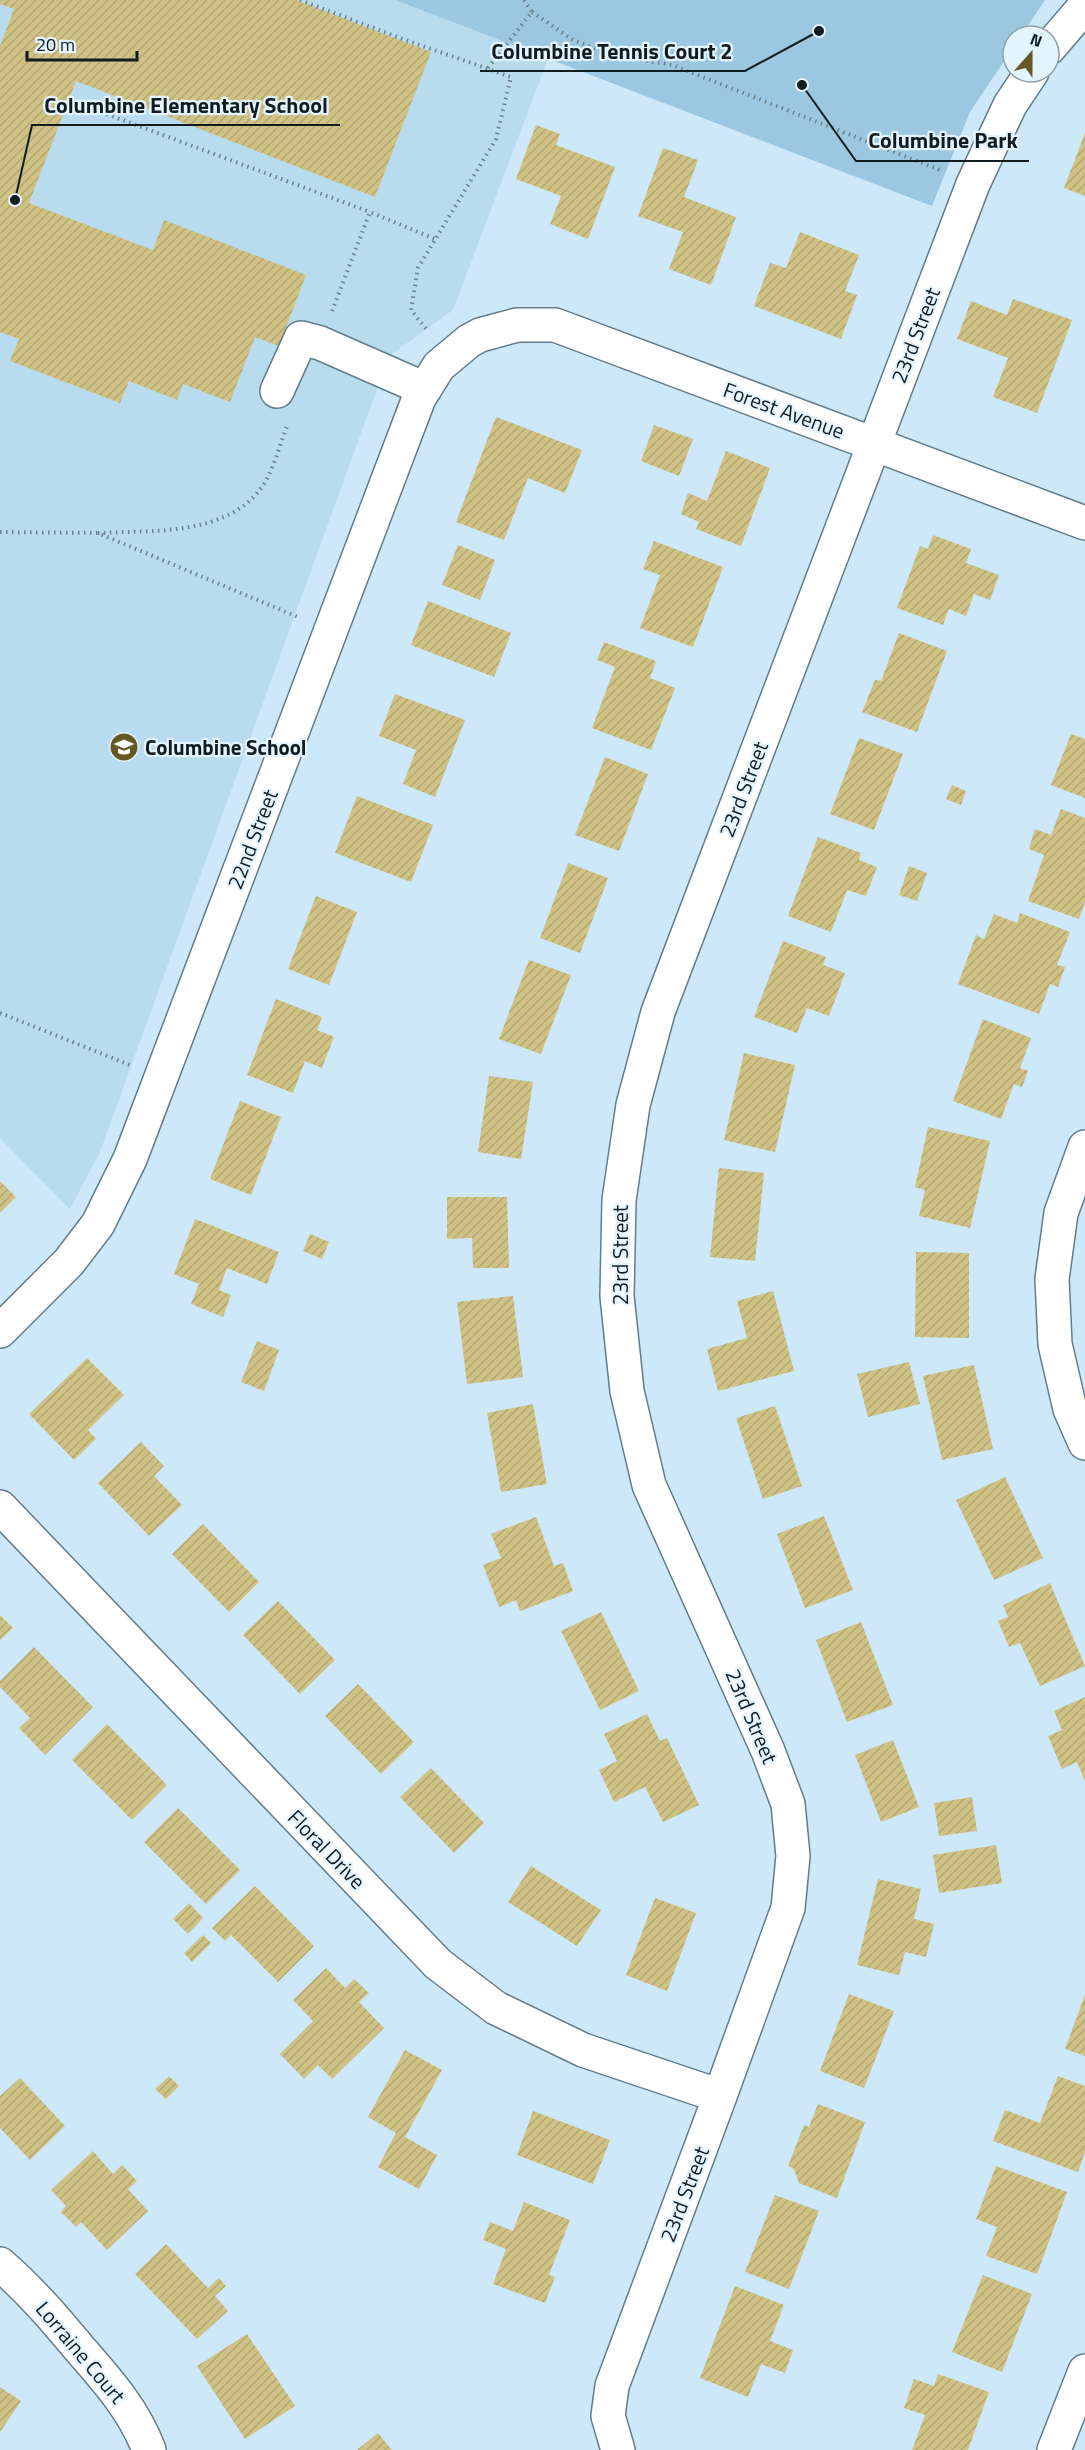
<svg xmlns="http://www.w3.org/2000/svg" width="1085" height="2450" font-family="'Titillium Web',sans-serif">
  <defs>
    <pattern id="building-hatch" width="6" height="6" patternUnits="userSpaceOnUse" patternTransform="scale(1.5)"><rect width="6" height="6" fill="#d0c285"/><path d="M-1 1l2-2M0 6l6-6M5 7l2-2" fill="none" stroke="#b2a673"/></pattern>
  </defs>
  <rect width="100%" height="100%" fill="#cde9f9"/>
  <path fill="#b8dbee" d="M0,0H395L548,59L453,310L389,356L100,1152L70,1209L0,1138Z"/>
  <path fill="#9bc8e0" d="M395,0H1045L1021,36H1013V48L970,112L932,206Z"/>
  <path fill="url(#building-hatch)" d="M0,0H296L431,52L375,197L76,81L29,203L153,250L164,220L306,275L279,346L255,337L230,402L183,384L177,400L129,381L120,403L10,361L19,339L0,332V46L14,9L0,4Z
    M536,125L560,134L556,145L615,167L588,239L550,224L561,196L516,179Z
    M1085,133V196L1064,188Z
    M663,148L698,160L684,197L736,217L711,285L669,269L683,232L638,216Z
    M800,232L859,255L845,291L857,295L841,339L754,306L770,263L786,268Z
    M1013,299L1072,320L1037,413L993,397L1008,358L957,339L971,301L1007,315Z
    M496,417L582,450L565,493L528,478L504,540L456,522Z
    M654,425L693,439L679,476L641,461Z
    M726,451L770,468L741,546L696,529L699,522L681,514L688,493L707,501Z
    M933,535L971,549L966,563L999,575L990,600L974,594L966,616L949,609L943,625L897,608L920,546L928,549Z
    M654,541L723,567L693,647L640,628L660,575L643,569Z
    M458,545L495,560L480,600L442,585Z
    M428,601L511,633L494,677L411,645Z
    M899,633L947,651L917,732L862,712L875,680L881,681Z
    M604,642L656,661L650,678L675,688L651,750L592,728L615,667L597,660Z
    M395,694L465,720L435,797L403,784L416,750L379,736Z
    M1071,734L1085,739V798L1051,785Z
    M859,738L903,754L874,830L830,814Z
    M605,757L648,774L619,851L575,835Z
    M952,785L966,791L961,805L946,799Z
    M357,796L433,825L411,882L335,853Z
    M1061,809L1085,818V902L1079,919L1028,901L1044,855L1029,849L1035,829L1051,835Z
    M818,837L861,853L859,860L877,867L866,896L847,890L831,932L788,916Z
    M568,863L608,878L580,953L540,938Z
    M909,866L927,873L917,901L899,895Z
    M316,896L357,912L329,985L288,969Z
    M1020,913L1070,932L1057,965L1065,967L1058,987L1050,984L1039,1014L958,984L976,935L984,939L994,914L1017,923Z
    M783,941L826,957L823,965L845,973L829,1016L807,1008L797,1033L754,1017Z
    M529,960L571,975L541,1054L499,1039Z
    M276,999L322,1017L317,1030L334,1037L322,1068L305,1061L293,1093L247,1075Z
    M983,1019L1031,1038L1020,1068L1028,1071L1022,1087L1014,1084L1001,1119L953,1101Z
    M744,1053L795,1065L775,1152L724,1140Z
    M489,1076L533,1082L521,1159L478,1152Z
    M240,1101L281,1117L251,1195L210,1179Z
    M928,1127L990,1141L970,1228L919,1216L925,1190L915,1187Z
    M719,1168L764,1173L755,1261L710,1257Z
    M0,1181L16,1197L0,1213Z
    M447,1197H507L509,1268H473L472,1238L447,1239Z
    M195,1219L279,1252L267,1284L227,1268L219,1290L231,1295L223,1317L191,1304L199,1284L174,1274Z
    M310,1234L329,1242L322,1259L303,1251Z
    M916,1252L969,1253V1338L915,1337Z
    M773,1291L794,1371L718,1391L707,1349L747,1338L737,1301Z
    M513,1296L523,1377L467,1384L457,1302Z
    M257,1341L279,1350L264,1391L241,1382Z
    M87,1358L124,1395L88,1430L96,1439L74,1460L29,1414Z
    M909,1362L920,1404L868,1417L857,1374Z
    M974,1365L993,1449L942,1460L923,1376Z
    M533,1404L547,1484L501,1492L487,1413Z
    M775,1406L802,1486L763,1499L736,1418Z
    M141,1442L164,1466L154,1476L182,1505L149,1536L98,1483Z
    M1005,1477L1043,1558L994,1580L956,1500Z
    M824,1516L853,1590L805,1608L777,1534Z
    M536,1517L554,1566L563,1563L573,1591L520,1611L516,1600L499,1607L483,1565L501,1558L491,1534Z
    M203,1524L259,1582L229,1612L172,1554Z
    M1050,1583L1085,1666L1040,1686L1020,1643L1009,1647L998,1621L1008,1617L1003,1605Z
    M278,1601L335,1660L300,1694L243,1635Z
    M601,1612L639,1691L600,1710L561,1631Z
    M0,1615L13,1628L0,1640Z
    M861,1622L893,1705L847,1722L816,1640Z
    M34,1647L93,1707L45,1755L19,1728L30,1718L0,1687V1681Z
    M358,1684L414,1742L381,1774L325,1716Z
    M1085,1697V1781L1077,1762L1062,1769L1048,1736L1062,1730L1054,1711Z
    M647,1714L660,1741L667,1738L699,1805L663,1822L645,1787L614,1802L599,1770L617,1761L604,1734Z
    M107,1724L167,1785L132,1820L72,1760Z
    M893,1740L919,1807L881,1822L855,1755Z
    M431,1768L484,1823L454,1853L400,1797Z
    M972,1797L977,1831L939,1836L934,1803Z
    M178,1808L240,1870L206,1904L144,1842Z
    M996,1845L1002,1883L939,1893L933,1855Z
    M531,1866L601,1910L577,1946L508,1902Z
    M878,1879L921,1889L914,1919L934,1924L926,1957L905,1952L899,1975L857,1965Z
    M255,1886L314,1946L278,1982L231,1935L225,1941L212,1928Z
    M655,1898L696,1913L667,1991L626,1975Z
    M189,1903L203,1918L188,1934L173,1919Z
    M203,1935L211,1943L192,1962L184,1953Z
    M326,1968L345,1988L354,1979L369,1993L359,2002L384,2028L332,2079L318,2065L304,2079L280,2054L313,2021L293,2000Z
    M849,1994L894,2011L864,2088L820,2071Z
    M1085,1995V2056L1065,2049Z
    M405,2050L442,2070L405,2137L437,2155L419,2189L378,2167L396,2133L368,2117Z
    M169,2076L179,2086L166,2099L155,2089Z
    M1058,2076L1085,2086V2152L1078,2172L993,2141L1005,2110L1040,2123Z
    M20,2078L65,2126L30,2160L0,2128V2096Z
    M818,2104L865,2122L837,2198L799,2183L794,2169L788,2166L804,2125L809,2127Z
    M533,2111L610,2140L593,2184L517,2155Z
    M93,2151L113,2174L122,2165L137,2181L128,2189L148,2211L107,2250L81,2222L76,2227L61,2212L66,2206L51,2190Z
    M996,2166L1067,2192L1037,2274L986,2256L997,2227L976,2219Z
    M775,2195L819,2211L789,2289L745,2272Z
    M524,2202L570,2220L549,2275L555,2277L545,2303L493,2284L506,2249L483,2240L490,2222L513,2231Z
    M166,2244L208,2288L219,2278L226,2286L215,2296L228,2311L197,2339L135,2274Z
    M983,2275L1032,2294L1002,2372L952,2352Z
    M735,2286L784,2305L770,2341L793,2350L785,2373L761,2364L748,2397L700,2378Z
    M247,2334L295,2406L245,2439L197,2366Z
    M938,2374L989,2392L968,2450H912L925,2415L904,2408L914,2379L934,2386Z
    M0,2387L21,2401L0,2432Z
    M378,2433L392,2450H357Z"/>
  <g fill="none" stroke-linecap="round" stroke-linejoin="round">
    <g stroke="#637c8a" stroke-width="36">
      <path id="minor" d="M1049,48L1085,6
        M277,391L301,338L320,343L425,389
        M1085,1147L1061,1213L1052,1279L1055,1344L1070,1409L1085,1443
        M0,1331L69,1262L98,1224L130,1159L419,398L439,366L469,341L480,335L517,325H555L1085,523
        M0,1507L438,1964L496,2008L583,2050L720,2096
        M0,2264C30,2290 54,2318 79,2348C107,2380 134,2410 149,2450
        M618,2450L608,2416L612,2386L720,2096L788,1908L793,1856L788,1804L768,1751L649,1485L627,1391L617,1296L619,1200L633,1105L658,1012L973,184L1010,105L1032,72
        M1054,2450L1085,2371"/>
    </g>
    <path stroke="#6d808a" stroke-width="4" stroke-dasharray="1.5 4.5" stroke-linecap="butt" d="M300,0L400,38L511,77L496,139L418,268L411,310L428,331
      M532,12L573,40L612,55L672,65L940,170
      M488,68L532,12L524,0
      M101,112L370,212
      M332,311L370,212L435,239
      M0,532L98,533L298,617
      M98,533C153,530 229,537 264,484C275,466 280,443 288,424
      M0,1013L130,1065"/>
    <use href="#minor" stroke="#fff" stroke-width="33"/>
  </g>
  <defs>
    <g id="school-disc" transform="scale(1.5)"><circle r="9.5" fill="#645825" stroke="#e4f4fe"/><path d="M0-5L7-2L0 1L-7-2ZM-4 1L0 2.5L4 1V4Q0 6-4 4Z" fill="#fff"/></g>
  </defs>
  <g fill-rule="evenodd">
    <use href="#school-disc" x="124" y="747"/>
  </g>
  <g text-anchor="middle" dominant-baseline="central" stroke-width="4.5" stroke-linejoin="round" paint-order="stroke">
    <g font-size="21" fill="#111b20" stroke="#e4f4fe">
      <text transform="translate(915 335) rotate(-69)">23rd Street</text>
      <text transform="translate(784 410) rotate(20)">Forest Avenue</text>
      <text transform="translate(743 789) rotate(-69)">23rd Street</text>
      <text transform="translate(252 839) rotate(-69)">22nd Street</text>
      <text transform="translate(620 1255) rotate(-90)">23rd Street</text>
      <text transform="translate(752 1716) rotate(67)">23rd Street</text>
      <text transform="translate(327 1849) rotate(46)">Floral Drive</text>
      <text transform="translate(684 2194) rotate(-69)">23rd Street</text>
      <text transform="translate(81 2352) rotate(50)">Lorraine Court</text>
    </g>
    <g font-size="21" font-weight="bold" fill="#111b20" stroke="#e4f4fe" text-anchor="start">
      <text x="145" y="747">Columbine School</text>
    </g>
  </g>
  <path fill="none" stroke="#111b20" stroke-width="2" d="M819 31L745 71H480M15 200L32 125H340M802 85L856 161H1029"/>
  <g fill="#111b20" stroke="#e4f4fe" stroke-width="2">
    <circle cx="819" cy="31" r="6"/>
    <circle cx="15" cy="200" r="6"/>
    <circle cx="802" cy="85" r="6"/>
  </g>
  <g font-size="22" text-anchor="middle" font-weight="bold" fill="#111b20" stroke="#e4f4fe" stroke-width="4.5" stroke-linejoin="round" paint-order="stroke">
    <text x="612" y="59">Columbine Tennis Court 2</text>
    <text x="186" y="113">Columbine Elementary School</text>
    <text x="943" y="148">Columbine Park</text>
  </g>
  <g transform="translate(1031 54) rotate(21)"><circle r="28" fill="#e4f4fe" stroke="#909da5" stroke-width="1.5"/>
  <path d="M0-4.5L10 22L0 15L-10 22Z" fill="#645825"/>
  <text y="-9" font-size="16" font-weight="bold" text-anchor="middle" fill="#111b20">N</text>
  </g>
  <path d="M27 51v9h110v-9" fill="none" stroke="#111b20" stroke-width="3"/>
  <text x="36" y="51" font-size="18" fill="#111b20" stroke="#e4f4fe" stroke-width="4.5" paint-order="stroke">20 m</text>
</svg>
